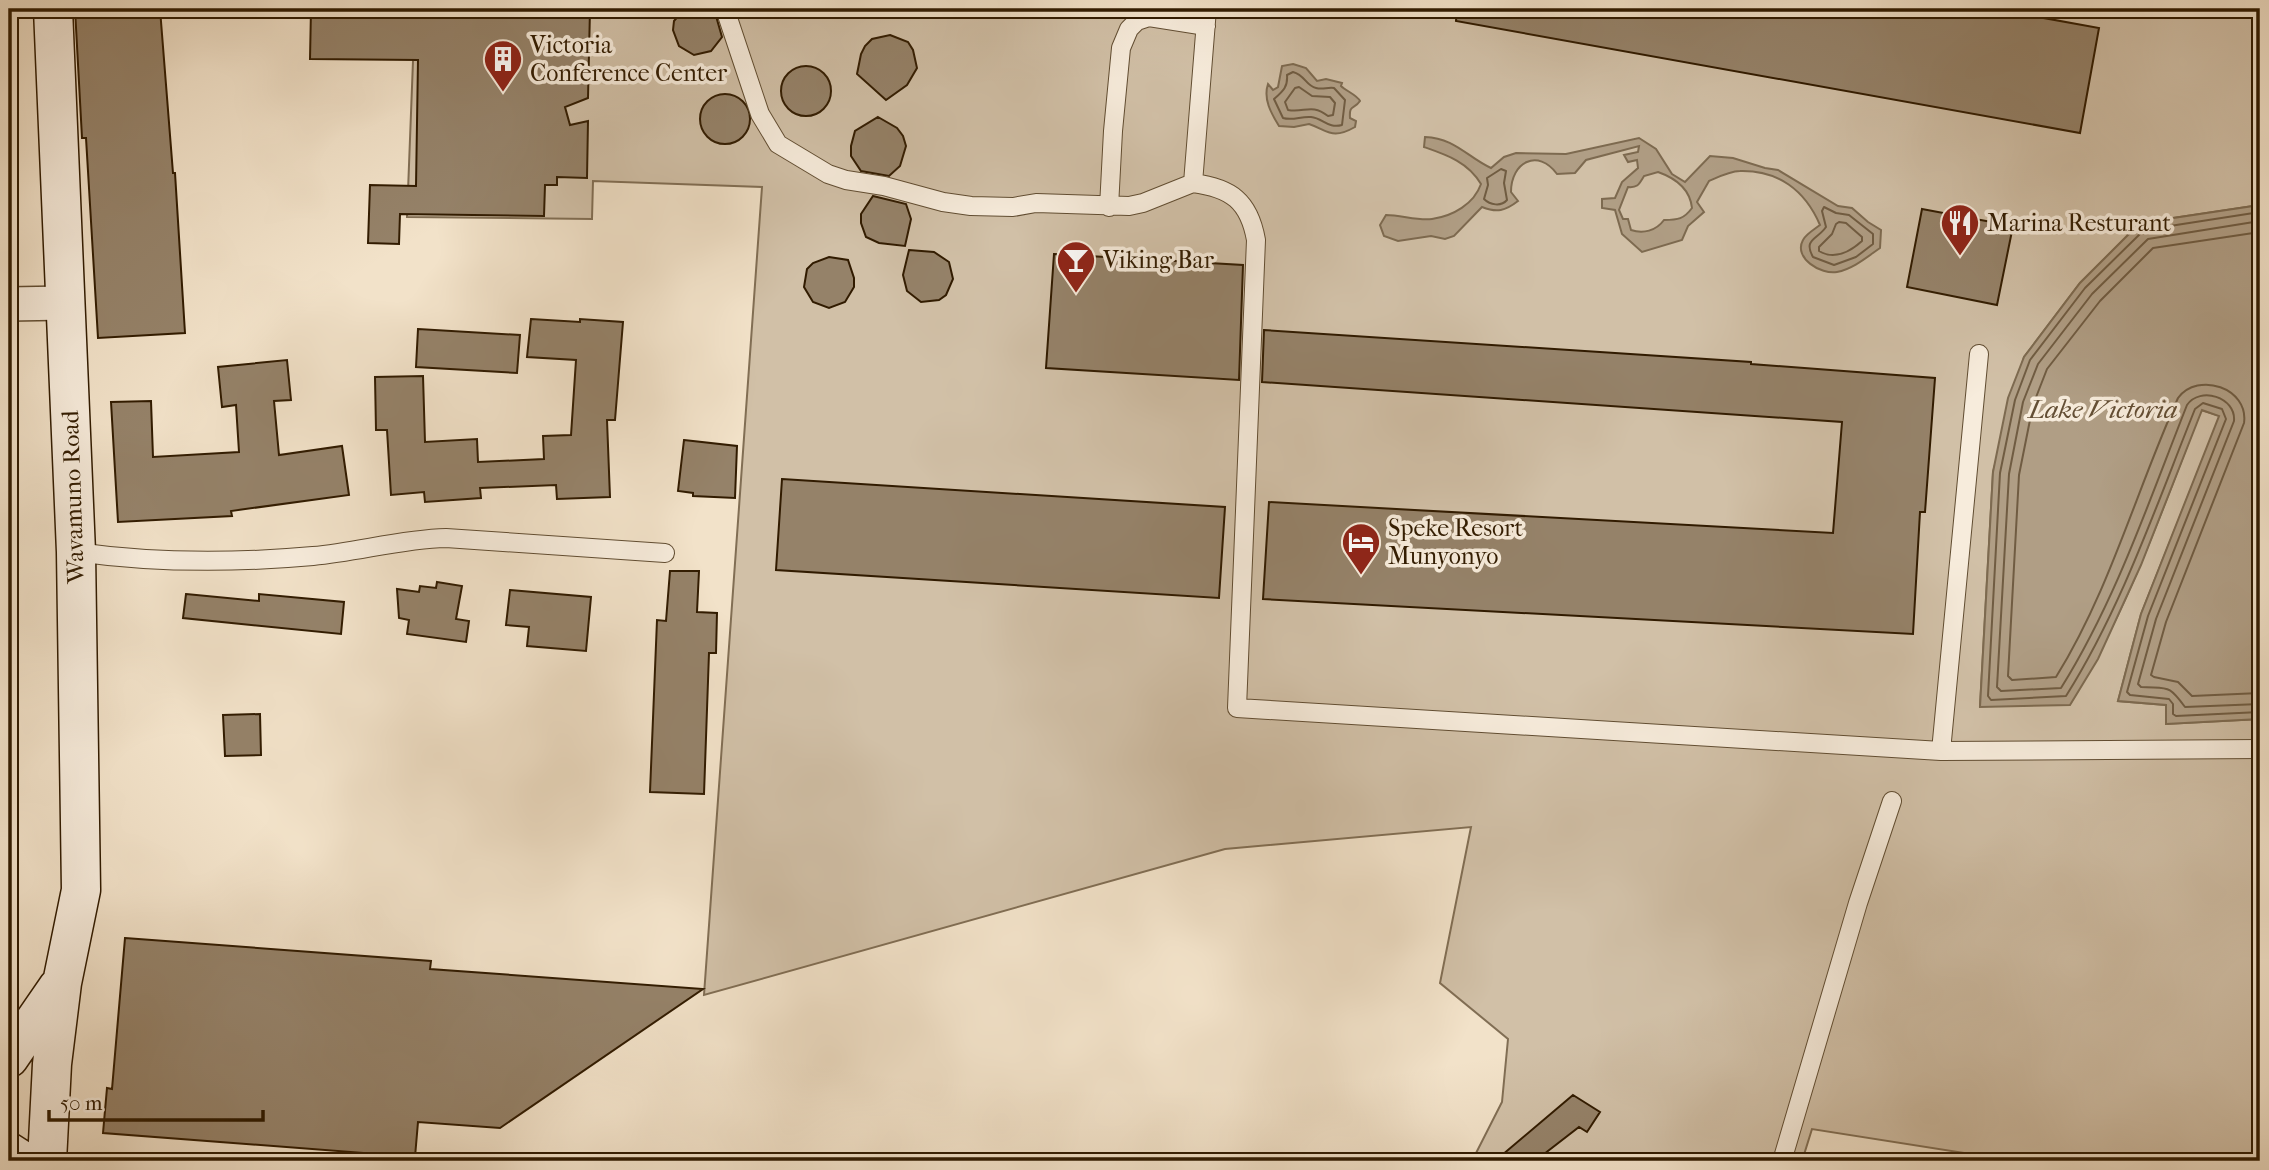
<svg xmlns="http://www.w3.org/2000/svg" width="2269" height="1170" font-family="'IM FELL French Canon',serif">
  <rect width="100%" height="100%" fill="#f2e2c9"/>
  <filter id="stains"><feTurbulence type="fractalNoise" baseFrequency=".00286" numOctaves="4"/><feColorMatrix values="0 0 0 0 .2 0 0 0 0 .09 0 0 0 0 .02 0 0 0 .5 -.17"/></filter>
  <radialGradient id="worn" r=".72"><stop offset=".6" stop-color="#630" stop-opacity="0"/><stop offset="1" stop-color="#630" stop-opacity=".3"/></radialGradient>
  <path fill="#d1c0a7" stroke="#816e54" stroke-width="2" d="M415,9H2260V205L2140,223L2080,283L2024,357L1993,472L1980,706L2070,704C2127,612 2162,511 2201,410L2220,416L2141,614L2118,701L2166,705V724L2260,719V1161H2015L1812,1129L1802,1161H1472L1502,1102L1508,1039L1440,983L1471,827L1225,849L704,995L762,187L593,181L592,219L407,217Z"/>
  <path fill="#b09e85" stroke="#7d6a50" stroke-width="2" fill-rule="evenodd" d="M1293,64L1306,68L1317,81L1326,79L1342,83L1341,86C1346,91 1357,95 1360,101C1354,110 1349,104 1350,118L1356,121L1355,127C1332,140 1329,131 1309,124L1294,127L1279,126C1271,113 1263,99 1268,84L1273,90L1278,87L1282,66Z
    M1425,137C1455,138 1467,157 1491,168L1504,157L1516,153L1566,154L1639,138L1656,149L1672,174L1685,182L1710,156L1733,158L1765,168L1778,170L1838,206L1852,208L1868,222L1881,230L1880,248C1867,257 1853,269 1837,272C1821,275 1793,258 1803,240C1806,234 1815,229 1820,225C1805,190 1778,170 1740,171C1730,171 1718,177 1709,181L1697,202L1704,212L1688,226L1682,240L1642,252L1622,234L1615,210L1602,208V199L1615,198L1622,182L1638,168L1637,160L1628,162L1624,155L1638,152L1639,146L1586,160L1575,173L1557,174C1538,148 1511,162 1511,192L1518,201C1505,211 1497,213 1482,207L1454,236L1445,239L1431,236L1398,241L1384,236L1380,225L1386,215C1401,215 1418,221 1432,219C1453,216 1474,204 1481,184C1468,162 1447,155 1424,147ZM1658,172C1675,178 1690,189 1692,208C1684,219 1678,220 1664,220C1656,231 1643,234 1631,230L1628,219H1623L1619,210L1628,187C1638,188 1639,184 1644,176Z
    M2260,205V719L2166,724V705L2118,701L2141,614L2219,416L2202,410L2141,565L2098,659L2070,705L1980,707L1993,472L2008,398L2024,357L2080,283L2140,223Z"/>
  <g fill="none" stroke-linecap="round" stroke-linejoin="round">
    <path stroke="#705c42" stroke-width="2" d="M1293,72C1305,75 1306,86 1316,88C1323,90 1327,87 1334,88L1345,100L1342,125C1328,129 1323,118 1311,117C1301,116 1293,121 1283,118L1274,99C1283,91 1288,87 1287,75Z
      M1299,87L1312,96L1330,97L1335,103L1333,115L1328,116C1311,103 1305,113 1288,110L1285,102L1295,88Z
      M1501,169L1506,171L1504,183L1507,200C1501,207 1490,205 1484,199L1488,185L1487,178Z
      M1824,207L1836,213L1849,215L1873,234V244L1856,257L1834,265L1813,257C1803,239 1817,240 1826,227L1822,211Z
      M2260,212L2144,230L2085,288L2030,360L2015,400L2000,473L1988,696L1991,700L2066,696C2122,607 2156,506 2195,409L2203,403L2222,409L2226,419L2148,616L2127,692L2130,695L2169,699L2173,704V714L2176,716L2260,712
      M2260,221L2148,239L2092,294L2038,364L2023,402L2009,474L1997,687L2001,691L2061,688C2116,600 2149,501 2187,405C2200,386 2236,397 2234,421L2156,619L2138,684L2141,687C2169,689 2168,684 2185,707L2260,704
      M1839,222L1846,223L1862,237V241C1850,252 1834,260 1819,251V247L1832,234L1836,224Z
      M2260,232L2153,248L2100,301L2047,369L2033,405L2019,475L2008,676L2012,680L2056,677C2110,590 2136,491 2178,398C2198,371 2249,388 2244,423L2166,622L2151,675L2154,677L2178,682L2192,696L2260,693"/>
  </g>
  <path fill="#958269" stroke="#311b00" stroke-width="2" d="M75,9H160L173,173H175L185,333L98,338L86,138H82Z
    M311,9H590L588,98L565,107L570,125L588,121L587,178L557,177V185H545L544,216L400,214L399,244L368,243L370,185L416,186L418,60L310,59Z
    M684,9H714L722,37L711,51L694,55L679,46L673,30L674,21Z
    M1457,9H1994L2099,28L2080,133L1456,21Z
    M890,35L908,42L913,50L917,68L907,85L886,100L857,74L861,54L865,46L872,39Z
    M781 91a25 25 0 1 1 50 0a25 25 0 1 1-50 0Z
    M700 119a25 25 0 1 1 50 0a25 25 0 1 1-50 0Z
    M878,117L897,128L903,136L906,146L900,166L889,176L861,171L851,156V146L855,131Z
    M873,196L906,204L911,219L905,246L879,243L866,237L861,223V214Z
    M1922,209L2013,226L1997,305L1907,287Z
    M909,250L934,252L949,262L953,279L946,295L939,300L921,302L907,291L903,275Z
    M1054,254L1243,265L1239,380L1046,368Z
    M829,257L848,260L854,278V287L845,302L829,308L813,302L804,287L807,269L813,263Z
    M531,319L580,322V319L623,322L615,420H607L610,497L557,499L556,485L480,488L481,498L425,502L424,492L391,495L387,430H376L375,377L423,376L425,442L477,439L478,462L544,459L543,436L571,435L576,360L527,357Z
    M418,329L520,335L517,373L416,367Z
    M1264,330L1751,362V364L1935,378L1925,512H1920L1913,634L1263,599L1269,502L1833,533L1842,422L1262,382Z
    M287,360L291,400L274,401L279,455L342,446L349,495L231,511L232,516L118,522L111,402L151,401L153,457L239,452L236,405L222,407L218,367Z
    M684,440L737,446L735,498L693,496V493L678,491Z
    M782,479L1225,507L1219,598L776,570Z
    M670,571H699L697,612L717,613L716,653H709L704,794L650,792L657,620L666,621Z
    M437,582L462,586L456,619L469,621L466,642L407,634L409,620L399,618L397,589L419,592L420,586L436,588Z
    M510,590L591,597L586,651L527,646L529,627L506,625Z
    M186,594L259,601V594L344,602L341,634L183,618Z
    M260,714L261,755L225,756L223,715Z
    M125,938L431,961L430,969L703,989L500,1128L418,1122L415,1157L103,1133L107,1088L112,1089Z
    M1573,1095L1600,1112L1587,1132L1579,1127L1535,1161H1495Z"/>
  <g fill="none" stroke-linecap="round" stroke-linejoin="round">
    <g stroke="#614d32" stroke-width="20">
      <path id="lane" d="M725,9L760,114L778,144L828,174L846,180L884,186L943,202L971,206L1013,207L1036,203L1129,206L1143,203L1193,183
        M1207,9L1193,183C1231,188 1249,201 1256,240L1237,708L1941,751L2260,749
        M1109,207L1113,131L1121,48L1129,29L1137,21L1149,17L1206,26
        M76,552C154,563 235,563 313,556C358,552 401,539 446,538L665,553
        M1941,751L1979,354
        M1782,1161L1858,903L1892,801"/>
    </g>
    <g stroke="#614d32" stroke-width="36">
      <path id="street" d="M9,304L66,303"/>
    </g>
    <g stroke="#311b00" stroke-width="41">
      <path id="secondary" d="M9,1058L58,987
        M9,1152L23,1161
        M47,1161L52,1064L62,983L81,890L76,552L53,9"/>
    </g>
    <use href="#lane" stroke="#f7ecdc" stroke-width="18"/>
    <use href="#street" stroke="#f7ecdc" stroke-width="33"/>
    <use href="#secondary" stroke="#f7ecdc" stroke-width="38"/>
  </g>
  <defs>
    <g id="building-pin" transform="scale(2.0125)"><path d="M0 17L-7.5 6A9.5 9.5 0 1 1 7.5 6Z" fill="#8f2418" stroke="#f7ecdc"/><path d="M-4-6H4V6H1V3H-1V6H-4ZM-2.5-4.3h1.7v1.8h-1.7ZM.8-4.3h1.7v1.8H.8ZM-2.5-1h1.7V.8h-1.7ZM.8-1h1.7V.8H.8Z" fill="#fff"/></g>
    <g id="restaurant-pin" transform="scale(2.0125)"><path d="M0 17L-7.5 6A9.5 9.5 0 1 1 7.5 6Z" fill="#8f2418" stroke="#f7ecdc"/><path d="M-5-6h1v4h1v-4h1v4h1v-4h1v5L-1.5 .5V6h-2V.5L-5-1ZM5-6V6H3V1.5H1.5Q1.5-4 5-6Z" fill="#fff"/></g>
    <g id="bar-pin" transform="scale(2.0125)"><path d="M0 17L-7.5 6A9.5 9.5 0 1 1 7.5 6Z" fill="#8f2418" stroke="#f7ecdc"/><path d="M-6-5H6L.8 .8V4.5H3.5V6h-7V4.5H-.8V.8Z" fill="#fff"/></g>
    <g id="hotel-pin" transform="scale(2.0125)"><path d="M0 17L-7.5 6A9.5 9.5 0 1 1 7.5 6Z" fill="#8f2418" stroke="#f7ecdc"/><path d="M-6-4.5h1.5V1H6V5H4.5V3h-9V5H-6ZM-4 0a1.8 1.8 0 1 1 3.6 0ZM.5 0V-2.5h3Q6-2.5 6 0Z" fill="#fff"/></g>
  </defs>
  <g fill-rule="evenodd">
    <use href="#building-pin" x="503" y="59"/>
    <use href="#restaurant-pin" x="1960" y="223"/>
    <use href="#bar-pin" x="1076" y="260"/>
    <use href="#hotel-pin" x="1361" y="542"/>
  </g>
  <g text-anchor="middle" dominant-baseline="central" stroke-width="7" stroke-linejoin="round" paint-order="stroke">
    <g font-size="24" fill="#311b00" stroke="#f7ecdc" text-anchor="start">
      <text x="530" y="45">Victoria<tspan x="530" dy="28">Conference Center</tspan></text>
      <text x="1987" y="223">Marina Resturant</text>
      <text x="1103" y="260">Viking Bar</text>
      <text x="1388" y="528">Speke Resort<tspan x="1388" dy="28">Munyonyo</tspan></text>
    </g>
    <g font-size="24" fill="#311b00" stroke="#f7ecdc">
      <text transform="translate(73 497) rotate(-92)">Wavamuno Road</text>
    </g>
    <g font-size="26" font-style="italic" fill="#644f35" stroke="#f7ecdc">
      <text x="2103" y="409">Lake Victoria</text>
    </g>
  </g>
  <rect width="2269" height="1170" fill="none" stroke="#f2e2c9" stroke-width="35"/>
  <rect x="10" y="10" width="2248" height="1149" fill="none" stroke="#311b00" stroke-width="3.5"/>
  <rect x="18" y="18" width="2234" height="1135" fill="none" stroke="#311b00" stroke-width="2"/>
  <path d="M49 1110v10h214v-10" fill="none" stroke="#311b00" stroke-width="3.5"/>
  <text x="60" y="1110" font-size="21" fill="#311b00" stroke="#f7ecdc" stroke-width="5" paint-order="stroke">50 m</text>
  <rect width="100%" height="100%" filter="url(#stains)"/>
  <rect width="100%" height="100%" fill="url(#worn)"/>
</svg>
